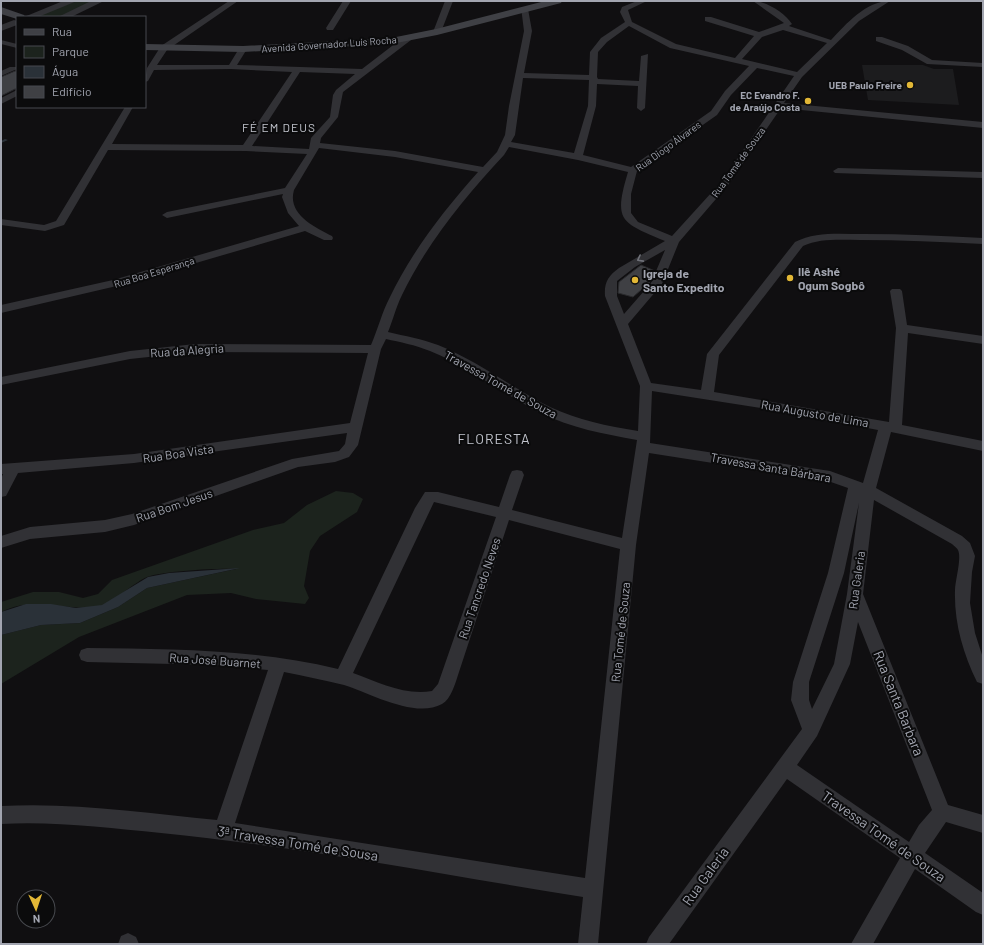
<svg xmlns="http://www.w3.org/2000/svg" width="984" height="945" font-family="Barlow,sans-serif">
  <rect width="100%" height="100%" fill="#100f11"/>
  <path fill="#1c1c1e" d="M862,65H923L934,69H953L959,105L868,100Z"/>
  <path fill="#1c231d" d="M77,1H96L60,17H32Z
    M336,491L353,493L363,499L357,512L320,536L310,551L304,586L309,598L305,604L256,599L231,593L187,595L79,637L1,684V635L41,625L80,623L118,607L147,588L236,569C217,568 164,571 147,577C133,583 113,603 100,606C65,613 37,594 1,612V602L33,592H59L83,598L98,594L112,580L253,530L284,523L307,505Z"/>
  <path fill="#2a3138" d="M240,568L147,588L118,607L80,623L41,625L1,635V612L26,604H51L76,608L102,605L148,577L169,573Z"/>
  <g fill="none" stroke-linecap="round" stroke-linejoin="round">
    <path fill="#2a3138" fill-rule="evenodd" d="M5,139L8,140L1,143V141Z"/>
  </g>
  <path fill="#3f4044" stroke="#2a2a2d" d="M15,71L17,72V88L1,96V77Z
    M641,265L655,271L650,282L633,297L618,293L619,282Z"/>
  <g fill="none" stroke-linecap="round" stroke-linejoin="round">
    <path fill="#313135" fill-rule="evenodd" d="M229,1H238L167,50L157,65H229L240,47H243L247,49L237,65L362,69L405,36H411V40L343,92L338,117L321,138L320,143L395,151L483,167L497,152L505,135L509,106L524,31L521,7L528,9L532,31L524,73L589,75L590,52L601,38L625,22L620,12L622,7L637,1H647L628,10L632,22L676,44L735,58L754,36L705,21V17H711L759,32L784,23L753,1C766,1 785,13 792,24L789,26L831,40C846,24 866,1 890,1L859,21L802,77L784,103L983,122V128L781,108L728,185L679,242L662,284L628,324L651,383L701,390L707,354L795,242C816,231 841,234 864,234C904,234 943,236 983,238V244C942,242 901,240 860,240C841,240 820,238 803,246L719,355L714,392L889,422L896,328L890,291L892,289H900L902,291L907,325L983,336V344L908,333L902,425L983,441V451L891,432L876,488L962,536L970,543L975,556L972,572L970,603L975,633L983,658V684L977,682C963,653 954,623 955,590C955,581 962,558 958,550C957,548 954,546 952,544L874,500L863,594L948,805L983,815V833L946,822L925,853L983,893V915L976,912L915,869L873,944H851L900,858L787,779L669,944H646L649,937L802,729L791,700L793,682L828,573L848,488L828,481L649,453L636,545L598,944H578L583,897C443,875 302,847 161,833C108,828 54,821 1,824V806C73,802 146,813 217,820L268,670L216,665L87,662L81,660L79,655L81,650L87,648C172,649 256,649 338,669L415,508L425,492H438L499,507L510,475L512,471L517,470L522,471L524,475L512,510L622,538L637,440C604,434 571,428 541,413C503,394 469,367 430,351C415,345 400,342 386,339L381,349L358,445L349,457L335,462L298,467L134,525L105,532L30,539L1,548V536L30,527L105,520L132,514L292,459L339,451L345,444L347,433L134,463L18,473L6,496L1,497V479L3,474H1V464L134,454L350,423L368,353L195,352L130,359L1,385V377L130,351L195,344L371,345C378,329 382,312 390,297C412,251 445,209 478,172L395,157L319,148L294,190C287,214 314,227 332,236L333,238L332,240H324L305,231L121,285L1,313V305L113,280L299,226L288,213L282,197L283,194L167,218L162,215L167,212L285,188L307,154L246,151L108,150L64,225L45,231L1,225V219L44,225L56,221L125,107H133L112,144L243,145L292,72L231,69L154,70L148,81L145,82L147,68L161,46ZM629,26L670,48L749,66L725,91L711,111L631,167L583,155L596,106L597,84L638,86L637,108L641,111L645,108L648,54L641,56L639,81L598,79L597,77L598,52L607,42ZM783,30L827,43L797,72L742,59L762,37ZM757,68L794,76L722,181L672,236L638,222L631,213V194L637,171L717,115L731,95ZM300,72L355,74L336,90L333,95L330,117L311,138L309,149L252,146ZM523,78L589,80L588,106L574,153L511,142L515,135ZM509,147L578,160L628,172C613,222 621,222 665,241L619,268C608,276 604,283 605,296L640,386L638,431C607,426 578,420 550,407C512,388 478,361 438,345C422,339 405,336 388,332C393,320 396,307 402,295C427,243 465,197 504,155ZM665,250L651,283L624,314L617,296V281L635,267ZM652,391L773,410L878,430L863,483L830,471L650,443ZM434,502L496,517L438,684L432,691C405,696 378,682 353,673ZM859,503L847,594L834,664L812,709L809,700V682L844,573ZM509,520L620,549L585,878L235,823L284,672C304,676 324,680 344,685C370,693 415,719 442,704C451,699 455,684 458,675ZM858,622L932,810L919,825L909,842L797,765L817,736L850,664Z
      M343,1H351L333,30H327L326,28Z
      M445,1H453L441,32L434,34L433,32Z
      M876,37H882L908,46L932,60L983,63V67L927,64L902,50L876,41Z
      M1,40L17,44V48L1,44Z
      M10,67H16L17,69L1,76V71Z
      M17,90V96L1,104V98Z
      M838,168L983,172V178L835,173L833,171Z
      M128,933L136,937L139,944H118L121,936Z"/>
    <path fill="#313135" fill-rule="evenodd" d="M63,1H77L38,17H24Z
      M91,1H104L71,17H58Z
      M14,20L17,21V25L1,31V25Z"/>
    <path fill="#3f4045" fill-rule="evenodd" d="M545,1H562L561,3L437,35L391,44L243,52L145,50V44L243,46L391,38L436,29Z
      M1,7L24,15L25,17H17V19L1,14Z"/>
  </g>
  <defs><path id="oneway-chevron" d="M-2-3.5L2.5 0L-2 3.5" fill="none" stroke-width="1.6" stroke-linecap="round" stroke-linejoin="round"/></defs>
  <use stroke="#6f7179" href="#oneway-chevron" transform="translate(640 259) rotate(152)"/>
  <g fill="#e2b736" stroke="#0b0b0c" stroke-width="1.5">
    <circle cx="910" cy="85" r="4"/>
    <circle cx="808" cy="101" r="4"/>
    <circle cx="790" cy="278" r="4"/>
    <circle cx="635" cy="280" r="4"/>
  </g>
  <g text-anchor="middle" dominant-baseline="central" stroke-width="4" stroke-linejoin="round" paint-order="stroke">
    <g font-size="10" fill="#a2a5b0" stroke="#0b0b0c">
      <text transform="translate(329 44) rotate(-4)">Avenida Governador Luís Rocha</text>
      <text transform="translate(668 146) rotate(-36)">Rua Diogo Álvares</text>
      <text transform="translate(738 162) rotate(-54)">Rua Tomé de Souza</text>
      <text transform="translate(154 272) rotate(-17)">Rua Boa Esperança</text>
    </g>
    <g font-size="10" font-weight="bold" fill="#a2a5b0" stroke="#0b0b0c" text-anchor="end">
      <text x="902" y="85">UEB Paulo Freire</text>
      <text x="800" y="95">EC Evandro F.<tspan x="800" dy="12">de Araújo Costa</tspan></text>
    </g>
    <g font-size="12" letter-spacing="1" fill="#c2c4cd" stroke="#0b0b0c">
      <text x="279" y="127">FÉ EM DEUS</text>
    </g>
    <g font-size="12" font-weight="bold" fill="#a2a5b0" stroke="#0b0b0c" text-anchor="start">
      <text x="798" y="271">Ilê Ashé<tspan x="798" dy="14">Ogum Sogbô</tspan></text>
      <text x="643" y="273">Igreja de<tspan x="643" dy="14">Santo Expedito</tspan></text>
    </g>
    <g font-size="12" fill="#a2a5b0" stroke="#0b0b0c">
      <text transform="translate(187 350) rotate(-4)">Rua da Alegria</text>
      <text transform="translate(501 384) rotate(29)">Travessa Tomé de Souza</text>
      <text transform="translate(815 413) rotate(10)">Rua Augusto de Lima</text>
      <text transform="translate(178 453) rotate(-8)">Rua Boa Vista</text>
      <text transform="translate(771 467) rotate(10)">Travessa Santa Bárbara</text>
      <text transform="translate(174 505) rotate(-19)">Rua Bom Jesus</text>
      <text transform="translate(856 580) rotate(-82)">Rua Galeria</text>
      <text transform="translate(479 588) rotate(-71)">Rua Tancredo Neves</text>
      <text transform="translate(620 632) rotate(-84)">Rua Tomé de Souza</text>
      <text transform="translate(215 660) rotate(4)">Rua José Buarnet</text>
    </g>
    <g font-size="14" letter-spacing="1" fill="#c2c4cd" stroke="#0b0b0c">
      <text x="494" y="438">FLORESTA</text>
    </g>
    <g font-size="14" fill="#a2a5b0" stroke="#0b0b0c">
      <text transform="translate(899 703) rotate(68)">Rua Santa Barbara</text>
      <text transform="translate(884 836) rotate(35)">Travessa Tomé de Souza</text>
      <text transform="translate(298 843) rotate(9)">3ª Travessa Tomé de Sousa</text>
      <text transform="translate(705 876) rotate(-54)">Rua Galeria</text>
    </g>
  </g>
  <rect width="984" height="945" fill="none" stroke="#a2a5b0" stroke-width="4"/>
  <rect x="16" y="16" width="130" height="92" fill="#0b0b0c" stroke="#47494e"/>
  <rect x="24" y="29" width="20" height="6" fill="#3f4045" stroke="#47494e"/>
  <text x="52" y="36" font-size="12" fill="#a2a5b0">Rua</text>
  <rect x="24" y="46" width="20" height="12" fill="#1c231d" stroke="#47494e"/>
  <text x="52" y="56" font-size="12" fill="#a2a5b0">Parque</text>
  <rect x="24" y="66" width="20" height="12" fill="#2a3138" stroke="#47494e"/>
  <text x="52" y="76" font-size="12" fill="#a2a5b0">Água</text>
  <rect x="24" y="86" width="20" height="12" fill="#3f4044" stroke="#47494e"/>
  <text x="52" y="96" font-size="12" fill="#a2a5b0">Edifício</text>
  <g transform="translate(36 909) rotate(177)"><circle r="19" fill="#0b0b0c" stroke="#47494e"/>
  <path d="M0-3L7 15L0 10L-7 15Z" fill="#e2b736"/>
  <text y="-6" font-size="11" font-weight="bold" text-anchor="middle" fill="#a2a5b0">N</text>
  </g>
</svg>
